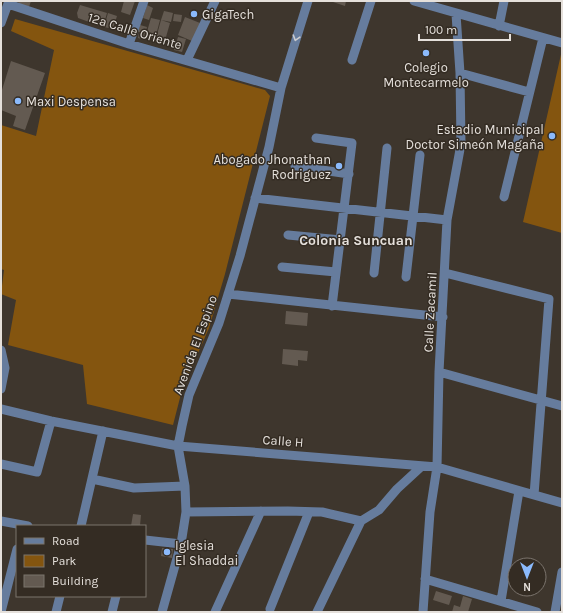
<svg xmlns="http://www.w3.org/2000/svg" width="563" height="613" font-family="Karla,sans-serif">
  <rect width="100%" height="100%" fill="#3e362d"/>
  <path fill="#84550f" d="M15,19L265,90L270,96L225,274L209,328L182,390L173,425L87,404L83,365L8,345L16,300L1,294L4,270L1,269V125L36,136L54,50L11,31Z
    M562,50V233L523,222Z"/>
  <path fill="#635a51" d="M19,1H31L29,7L18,4Z
    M124,1H135L130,15L121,12Z
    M330,1H346L345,6Z
    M80,5L107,13L103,27L78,18L77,13Z
    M147,5L153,8L149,20L143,18Z
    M164,11L173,13L171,22L161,20Z
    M108,13L117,16L113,29L104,27Z
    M174,14L182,15L181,22L173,21Z
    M185,17L200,23L192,41L178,35Z
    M151,18L160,20L155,39L146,37L145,40L138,38L139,33L146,35Z
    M161,20L170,23L164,44L155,42Z
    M140,25L147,27L145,34L138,32Z
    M178,37L186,39L182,52L174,50Z
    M11,61L45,73L25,130L13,126L16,116L1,110V93Z
    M286,311L308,313L307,326L285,324Z
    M283,349L308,351L307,361L298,360V366L282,364Z
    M133,514L141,515L140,526H131Z
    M162,548L173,549L172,558L161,556Z
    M436,591L452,596L449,605L433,600Z
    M463,596L472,599L468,612H452L454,605L460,607Z"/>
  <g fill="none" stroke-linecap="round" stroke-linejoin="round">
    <path stroke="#667c9d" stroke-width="9" d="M414,1L562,43
      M8,4L129,44L281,88
      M1,23L9,1
      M499,26L504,1
      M129,44L144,1
      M187,60L215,1
      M352,60L371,1
      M460,73L529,92
      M316,138L352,143L332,306
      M295,166L349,174
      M504,197L543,38
      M255,198L447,220
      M288,235L341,240
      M282,267L336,272
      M374,273L387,148
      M445,273L549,299L534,495
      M406,277L420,155
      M228,294L443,317
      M1,350L5,368L1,389
      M439,372L562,406
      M1,409L51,421L178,446L437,467L562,503
      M1,464L37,472L51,421
      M92,479L134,488L185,486
      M186,512L288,511L322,512L361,521
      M1,521L28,526
      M81,526L103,431
      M145,540L181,544
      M425,579L537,612
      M501,601L519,491
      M270,609L309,512
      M1,612L17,549
      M56,612L60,596
      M112,612L116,596
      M162,612L181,544L186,512L185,486L178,446L182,426L189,395L219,323L240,256L269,147L281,88L308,1
      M215,612L261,511
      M317,612L361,521L379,510L397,489L422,466
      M423,612L430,512L437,467L439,372L447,220L461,144L460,73L456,14
      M555,612L562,572"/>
  </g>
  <defs><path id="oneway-chevron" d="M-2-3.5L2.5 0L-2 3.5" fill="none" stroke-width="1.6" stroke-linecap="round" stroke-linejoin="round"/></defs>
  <use stroke="#cccccf" href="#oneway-chevron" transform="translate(296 38) rotate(107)"/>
  <g fill="#8bbafc" stroke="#342c23" stroke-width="1.5">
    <circle cx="194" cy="14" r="4"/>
    <circle cx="426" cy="53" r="4"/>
    <circle cx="18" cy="101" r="4"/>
    <circle cx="552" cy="136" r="4"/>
    <circle cx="339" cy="166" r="4"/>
    <circle cx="167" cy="552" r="4"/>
  </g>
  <g text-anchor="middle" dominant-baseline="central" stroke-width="3" stroke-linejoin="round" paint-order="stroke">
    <g font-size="13" fill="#e5e0db" stroke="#342c23" text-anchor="start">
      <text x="202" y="14">GigaTech</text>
      <text x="426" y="67" text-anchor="middle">Colegio<tspan x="426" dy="15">Montecarmelo</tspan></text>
      <text x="26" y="101">Maxi Despensa</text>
      <text x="544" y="129" text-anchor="end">Estadio Municipal<tspan x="544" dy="15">Doctor Simeón Magaña</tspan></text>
      <text x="331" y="159" text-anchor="end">Abogado Jhonathan<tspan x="331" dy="15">Rodriguez</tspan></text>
      <text x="175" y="545">Iglesia<tspan x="175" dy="15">El Shaddai</tspan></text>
    </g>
    <g font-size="13" fill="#e5e0db" stroke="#342c23">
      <text transform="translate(135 31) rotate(17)">12a Calle Oriente</text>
      <text transform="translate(430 312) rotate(-87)">Calle Zacamil</text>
      <text transform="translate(195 345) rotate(-70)">Avenida El Espino</text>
      <text transform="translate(283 441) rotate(4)">Calle H</text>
    </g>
    <g font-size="14" font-weight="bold" fill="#e5e0db" stroke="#342c23">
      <text x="356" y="240">Colonia Suncuan</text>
    </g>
  </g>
  <rect width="563" height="613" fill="none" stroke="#e5e0db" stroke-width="4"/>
  <rect x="16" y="525" width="130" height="72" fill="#342c23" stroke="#7b746d"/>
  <rect x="24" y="538" width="20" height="6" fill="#667c9d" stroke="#7b746d"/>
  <text x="52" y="545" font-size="12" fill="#e5e0db">Road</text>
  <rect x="24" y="555" width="20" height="12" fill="#84550f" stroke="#7b746d"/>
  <text x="52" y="565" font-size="12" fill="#e5e0db">Park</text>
  <rect x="24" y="575" width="20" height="12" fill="#635a51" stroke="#7b746d"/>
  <text x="52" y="585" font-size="12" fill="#e5e0db">Building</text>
  <g transform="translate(527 577) rotate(180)"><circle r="19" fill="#342c23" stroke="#7b746d"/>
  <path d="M0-3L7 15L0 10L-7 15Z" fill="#8bbafc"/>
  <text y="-6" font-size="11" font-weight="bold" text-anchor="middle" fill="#e5e0db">N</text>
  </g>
  <path d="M419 34v6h91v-6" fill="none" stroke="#e5e0db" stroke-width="2"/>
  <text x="425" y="34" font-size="12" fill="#e5e0db" stroke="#342c23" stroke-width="3" paint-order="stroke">100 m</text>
</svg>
